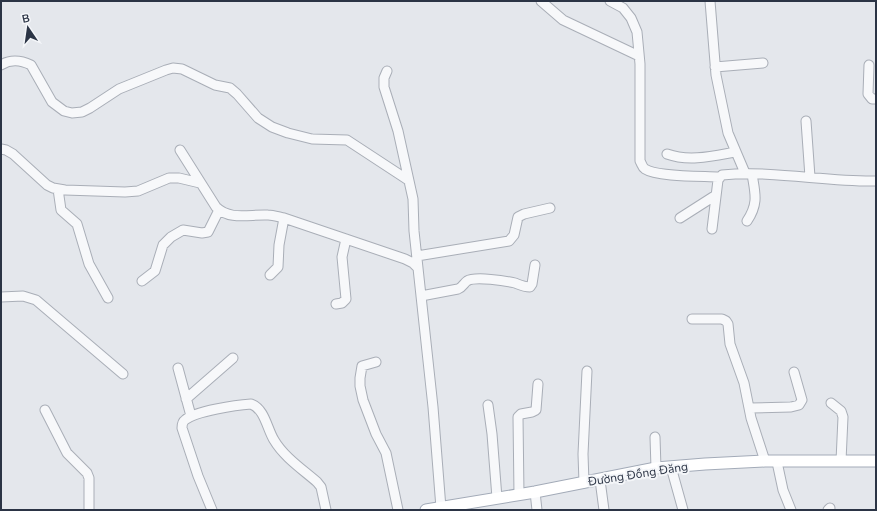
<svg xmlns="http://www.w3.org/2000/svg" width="877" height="511" font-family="'Nunito Sans',sans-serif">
  <rect width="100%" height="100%" fill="#e4e7ec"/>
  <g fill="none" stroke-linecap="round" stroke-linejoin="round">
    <g stroke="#a9aeb7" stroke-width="11">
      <path id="minor" d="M541,1L563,20L639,56
        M610,1L623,8L631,18L637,32L640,64V161C642,164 642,167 645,169C657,177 703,176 719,177
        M710,1L716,75L728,133L745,173
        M1,65C11,59 20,60 31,65L52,102L64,111L72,113L82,112L90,108L119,89L166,70L173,68L182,69L215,85L230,88L237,94L258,118L272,127L288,133L312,139L347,140L408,180
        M869,65L868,94L872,99H876
        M715,67L763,63
        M387,71L384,78V87L398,131L413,199L414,231L433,407L441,508
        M806,121L810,177
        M1,149L6,150L13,154L47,185L53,188L65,190L125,192L138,191L169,178H179L200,183
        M180,150L216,207C230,221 250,214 268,215C273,215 279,217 284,218L405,259L413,263L418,268
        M667,154C689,162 713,156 735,152
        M58,189L61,210L77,224L89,264L108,298
        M680,218L716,195
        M747,221C759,203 755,193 752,174
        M712,229L718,180L722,175C774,170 825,182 876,181
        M417,256L509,241L514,235L518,217L524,214L550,208
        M270,275L278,267L279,245L284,218
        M142,281L155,271L163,245L171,237L183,230L202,233L208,232L219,210
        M421,296L458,289C463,287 464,283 467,281C475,276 506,281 515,283C520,285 524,287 530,287L532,284L535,265
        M1,297L23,296L36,300L123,374
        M336,304L342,303L346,299L342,257L346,239
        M692,319H722L726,321L728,324L730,344L744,383L751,418L765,461
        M376,362L362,366L360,378V386L363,400L376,434L386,453L398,510
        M178,368L191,416
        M186,399L233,358
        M831,403L841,411L843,417L841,461
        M488,405L492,434L497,498
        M750,408L791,407L799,405L802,400L794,372
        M45,410L67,453L87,473L89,478V510
        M655,437L656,468
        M777,462L783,490L791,510
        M671,467L683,510
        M600,480L604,510
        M584,483L583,454L587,371
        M535,492L537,510
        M519,495L518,417L521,414L532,412L536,410L538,384
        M212,510L198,476L182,428C182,425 182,422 185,420C195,411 237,405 251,404C265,409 267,429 274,440C284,457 302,469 317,482L321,487L326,510
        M828,510L830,508"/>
    </g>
    <g stroke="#a3abb8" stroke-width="13">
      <path id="major" d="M426,510L535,492L656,468L705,464L765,461H876"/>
    </g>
    <use href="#minor" stroke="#f7f8fa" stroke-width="9"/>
    <use href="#major" stroke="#fff" stroke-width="11"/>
  </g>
  <g text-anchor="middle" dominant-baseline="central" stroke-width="4" stroke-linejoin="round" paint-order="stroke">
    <g font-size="12" fill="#2b3445" stroke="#f4f6f9">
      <text transform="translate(638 474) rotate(-9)">Đường Đồng Đăng</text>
    </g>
  </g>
  <rect width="877" height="511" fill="none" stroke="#2b3445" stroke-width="4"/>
  <g transform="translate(28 28) rotate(347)" stroke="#f4f6f9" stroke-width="3" paint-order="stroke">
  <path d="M0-3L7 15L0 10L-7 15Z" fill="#2b3445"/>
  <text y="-6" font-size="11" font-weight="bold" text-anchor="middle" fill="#2b3445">B</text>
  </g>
</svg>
